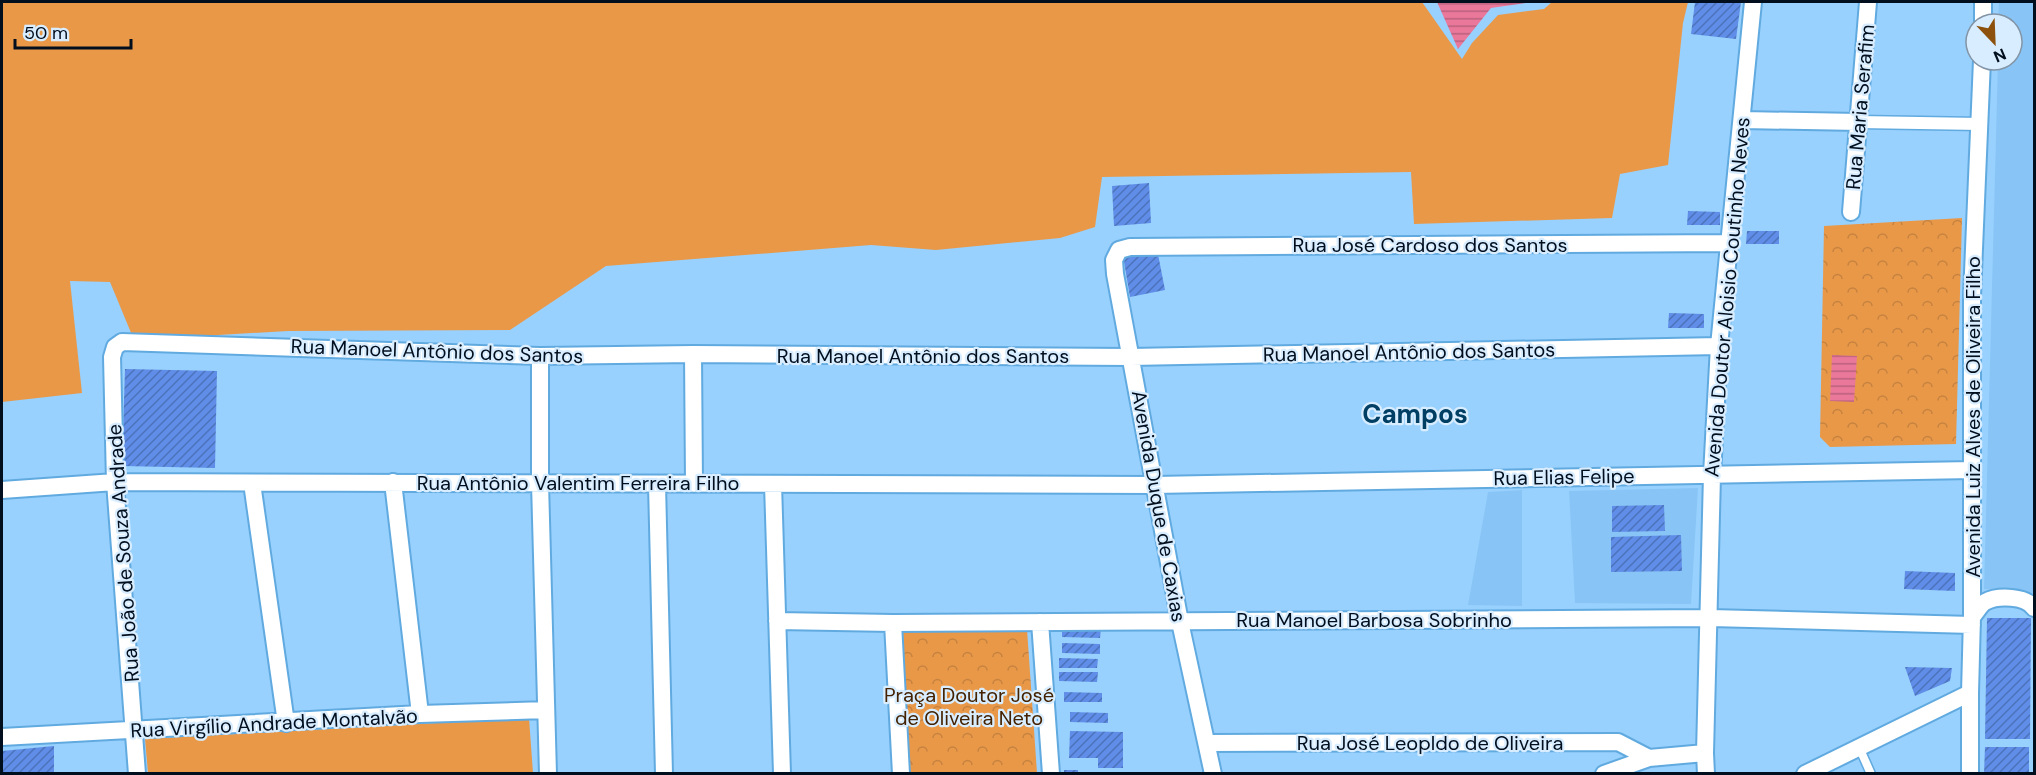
<svg xmlns="http://www.w3.org/2000/svg" width="2036" height="775" font-family="'DM Sans',sans-serif">
  <defs>
    <pattern id="park-crowns" width="20" height="18" patternUnits="userSpaceOnUse" patternTransform="scale(1.5)"><rect width="20" height="18" fill="#e99848"/><path d="M2 6a3 3 0 1 1 6 0M12 15a3 3 0 1 1 6 0" fill="none" stroke="#c6823f"/></pattern>
    <pattern id="water-rules" width="6" height="5" patternUnits="userSpaceOnUse" patternTransform="scale(1.5)"><rect width="6" height="5" fill="#ea789a"/><path d="M0 2.5h6" fill="none" stroke="#bb617d"/></pattern>
    <pattern id="building-hatch" width="6" height="6" patternUnits="userSpaceOnUse" patternTransform="scale(1.5)"><rect width="6" height="6" fill="#5f8de7"/><path d="M-1 1l2-2M0 6l6-6M5 7l2-2" fill="none" stroke="#4c72bb"/></pattern>
  </defs>
  <rect width="100%" height="100%" fill="#98d1fe"/>
  <path fill="#88c5f6" d="M1999,2H2034V593L1984,589L1998,60H2012V24H1998Z
    M1698,488L1691,604L1575,603L1569,491Z
    M1522,490V606L1468,605L1488,492Z"/>
  <path fill="#e99848" d="M2,2H1422L1462,59L1472,43L1498,15L1544,9L1552,2H1688L1683,23L1668,165L1620,174L1612,218L1414,224L1411,172L1102,177L1095,227L1060,238L936,250L871,245L606,266L510,330L288,331L134,340L110,282L70,281L82,393L2,402Z
    M529,718L533,773H148L145,739Z"/>
  <path fill="url(#park-crowns)" d="M1962,218L1956,444L1830,447L1820,437L1824,226Z
    M1027,629L1037,773H907L903,630Z"/>
  <path fill="url(#water-rules)" d="M1437,2H1533L1491,8L1458,49Z
    M1832,355L1857,356L1854,402L1830,401Z"/>
  <path fill="url(#building-hatch)" d="M1695,2H1741L1736,39L1691,34Z
    M1149,183L1151,223L1114,226L1112,186Z
    M1688,211L1720,212V225H1687Z
    M1747,231H1779V244H1746Z
    M1157,249L1165,290L1130,297L1122,250Z
    M1669,313L1704,314V328H1668Z
    M125,369L217,371L215,468L122,466Z
    M1664,505L1665,531L1612,532V506Z
    M1681,535L1682,571L1611,572V537Z
    M1905,571L1955,573V591L1904,589Z
    M1987,618H2031L2030,739H1985Z
    M1062,628H1101L1100,638L1062,637Z
    M1062,643L1100,644V654L1062,653Z
    M1059,658L1098,659L1097,668H1059Z
    M1905,667L1952,668L1950,681L1915,696Z
    M1059,672H1098L1097,682L1059,681Z
    M1064,692L1102,693V702H1064Z
    M1070,712L1108,713V723L1070,722Z
    M1070,731L1123,732V768H1098V758H1069Z
    M54,746V774H2V751Z
    M1985,747H2029V774H1984Z
    M1064,770H1078V774H1064Z"/>
  <g fill="none" stroke-linecap="round" stroke-linejoin="round">
    <g stroke="#61aae0" stroke-width="11">
      <path id="service" d="M1859,747L1871,774"/>
    </g>
    <g stroke="#61aae0" stroke-width="15">
      <path id="pedestrian" d="M1859,122L1980,124"/>
    </g>
    <g stroke="#61aae0" stroke-width="20">
      <path id="minor" d="M1983,24V2
        M1742,120L1859,122
        M1851,212L1868,2
        M693,354L694,484
        M540,356V483L548,774
        M393,482L420,714
        M252,483L286,723
        M657,484L664,774
        M773,484L782,774
        M2,490L115,482L1155,485L1972,470
        M1972,617C1976,613 1980,605 1985,602C1998,595 2026,596 2034,608
        M777,621L893,623L1710,618L1972,625
        M1040,622L1051,774
        M893,623L901,774
        M2,737L420,714L546,710
        M1207,743L1618,742L1649,758
        M137,774L115,482L112,357L115,347L122,342L540,356L693,354L1131,357L1719,346
        M1213,774L1180,622L1115,274L1114,260L1119,250L1130,247L1729,243
        M1604,774L1649,758L1705,753
        M1706,774L1705,753L1712,475L1719,346L1753,2
        M1805,774L1970,693
        M1970,774V693L1972,617V296L1982,60"/>
    </g>
    <use href="#service" stroke="#fff" stroke-width="8"/>
    <use href="#pedestrian" stroke="#fff" stroke-width="12"/>
    <use href="#minor" stroke="#fff" stroke-width="16"/>
  </g>
  <g text-anchor="middle" dominant-baseline="central" stroke-width="4.5" stroke-linejoin="round" paint-order="stroke">
    <g font-size="20" fill="#000e1e" stroke="#d8edff">
      <text transform="translate(1860 107) rotate(-85)">Rua Maria Serafim</text>
      <text x="1430" y="245">Rua José Cardoso dos Santos</text>
      <text transform="translate(1727 297) rotate(-85)">Avenida Doutor Aloisio Coutinho Neves</text>
      <text transform="translate(437 351) rotate(2)">Rua Manoel Antônio dos Santos</text>
      <text transform="translate(1409 352) rotate(-1)">Rua Manoel Antônio dos Santos</text>
      <text x="923" y="356">Rua Manoel Antônio dos Santos</text>
      <text transform="translate(1973 417) rotate(-90)">Avenida Luiz Alves de Oliveira Filho</text>
      <text transform="translate(1564 477) rotate(-1)">Rua Elias Felipe</text>
      <text x="578" y="483">Rua Antônio Valentim Ferreira Filho</text>
      <text transform="translate(1159 506) rotate(80)">Avenida Duque de Caxias</text>
      <text transform="translate(123 553) rotate(-94)">Rua João de Souza Andrade</text>
      <text x="1374" y="620">Rua Manoel Barbosa Sobrinho</text>
      <text transform="translate(274 723) rotate(-3)">Rua Virgílio Andrade Montalvão</text>
      <text x="1430" y="743">Rua José Leopldo de Oliveira</text>
    </g>
    <g font-size="20" fill="#420" stroke="#d8edff">
      <text x="969" y="695">Praça Doutor José<tspan x="969" dy="23">de Oliveira Neto</tspan></text>
    </g>
    <g font-size="26" font-weight="bold" fill="#003f64" stroke="#d8edff">
      <text x="1415" y="414">Campos</text>
    </g>
  </g>
  <rect width="2036" height="775" fill="none" stroke="#000e1e" stroke-width="6"/>
  <g transform="translate(1994 42) rotate(157)"><circle r="28" fill="#d8edff" stroke="#8294a5" stroke-width="1.5"/>
  <path d="M0-4.5L10 22L0 15L-10 22Z" fill="#8c510d"/>
  <text y="-9" font-size="16" font-weight="bold" text-anchor="middle" fill="#000e1e">N</text>
  </g>
  <path d="M15 39v9h116v-9" fill="none" stroke="#000e1e" stroke-width="3"/>
  <text x="24" y="39" font-size="18" fill="#000e1e" stroke="#d8edff" stroke-width="4.5" paint-order="stroke">50 m</text>
</svg>
